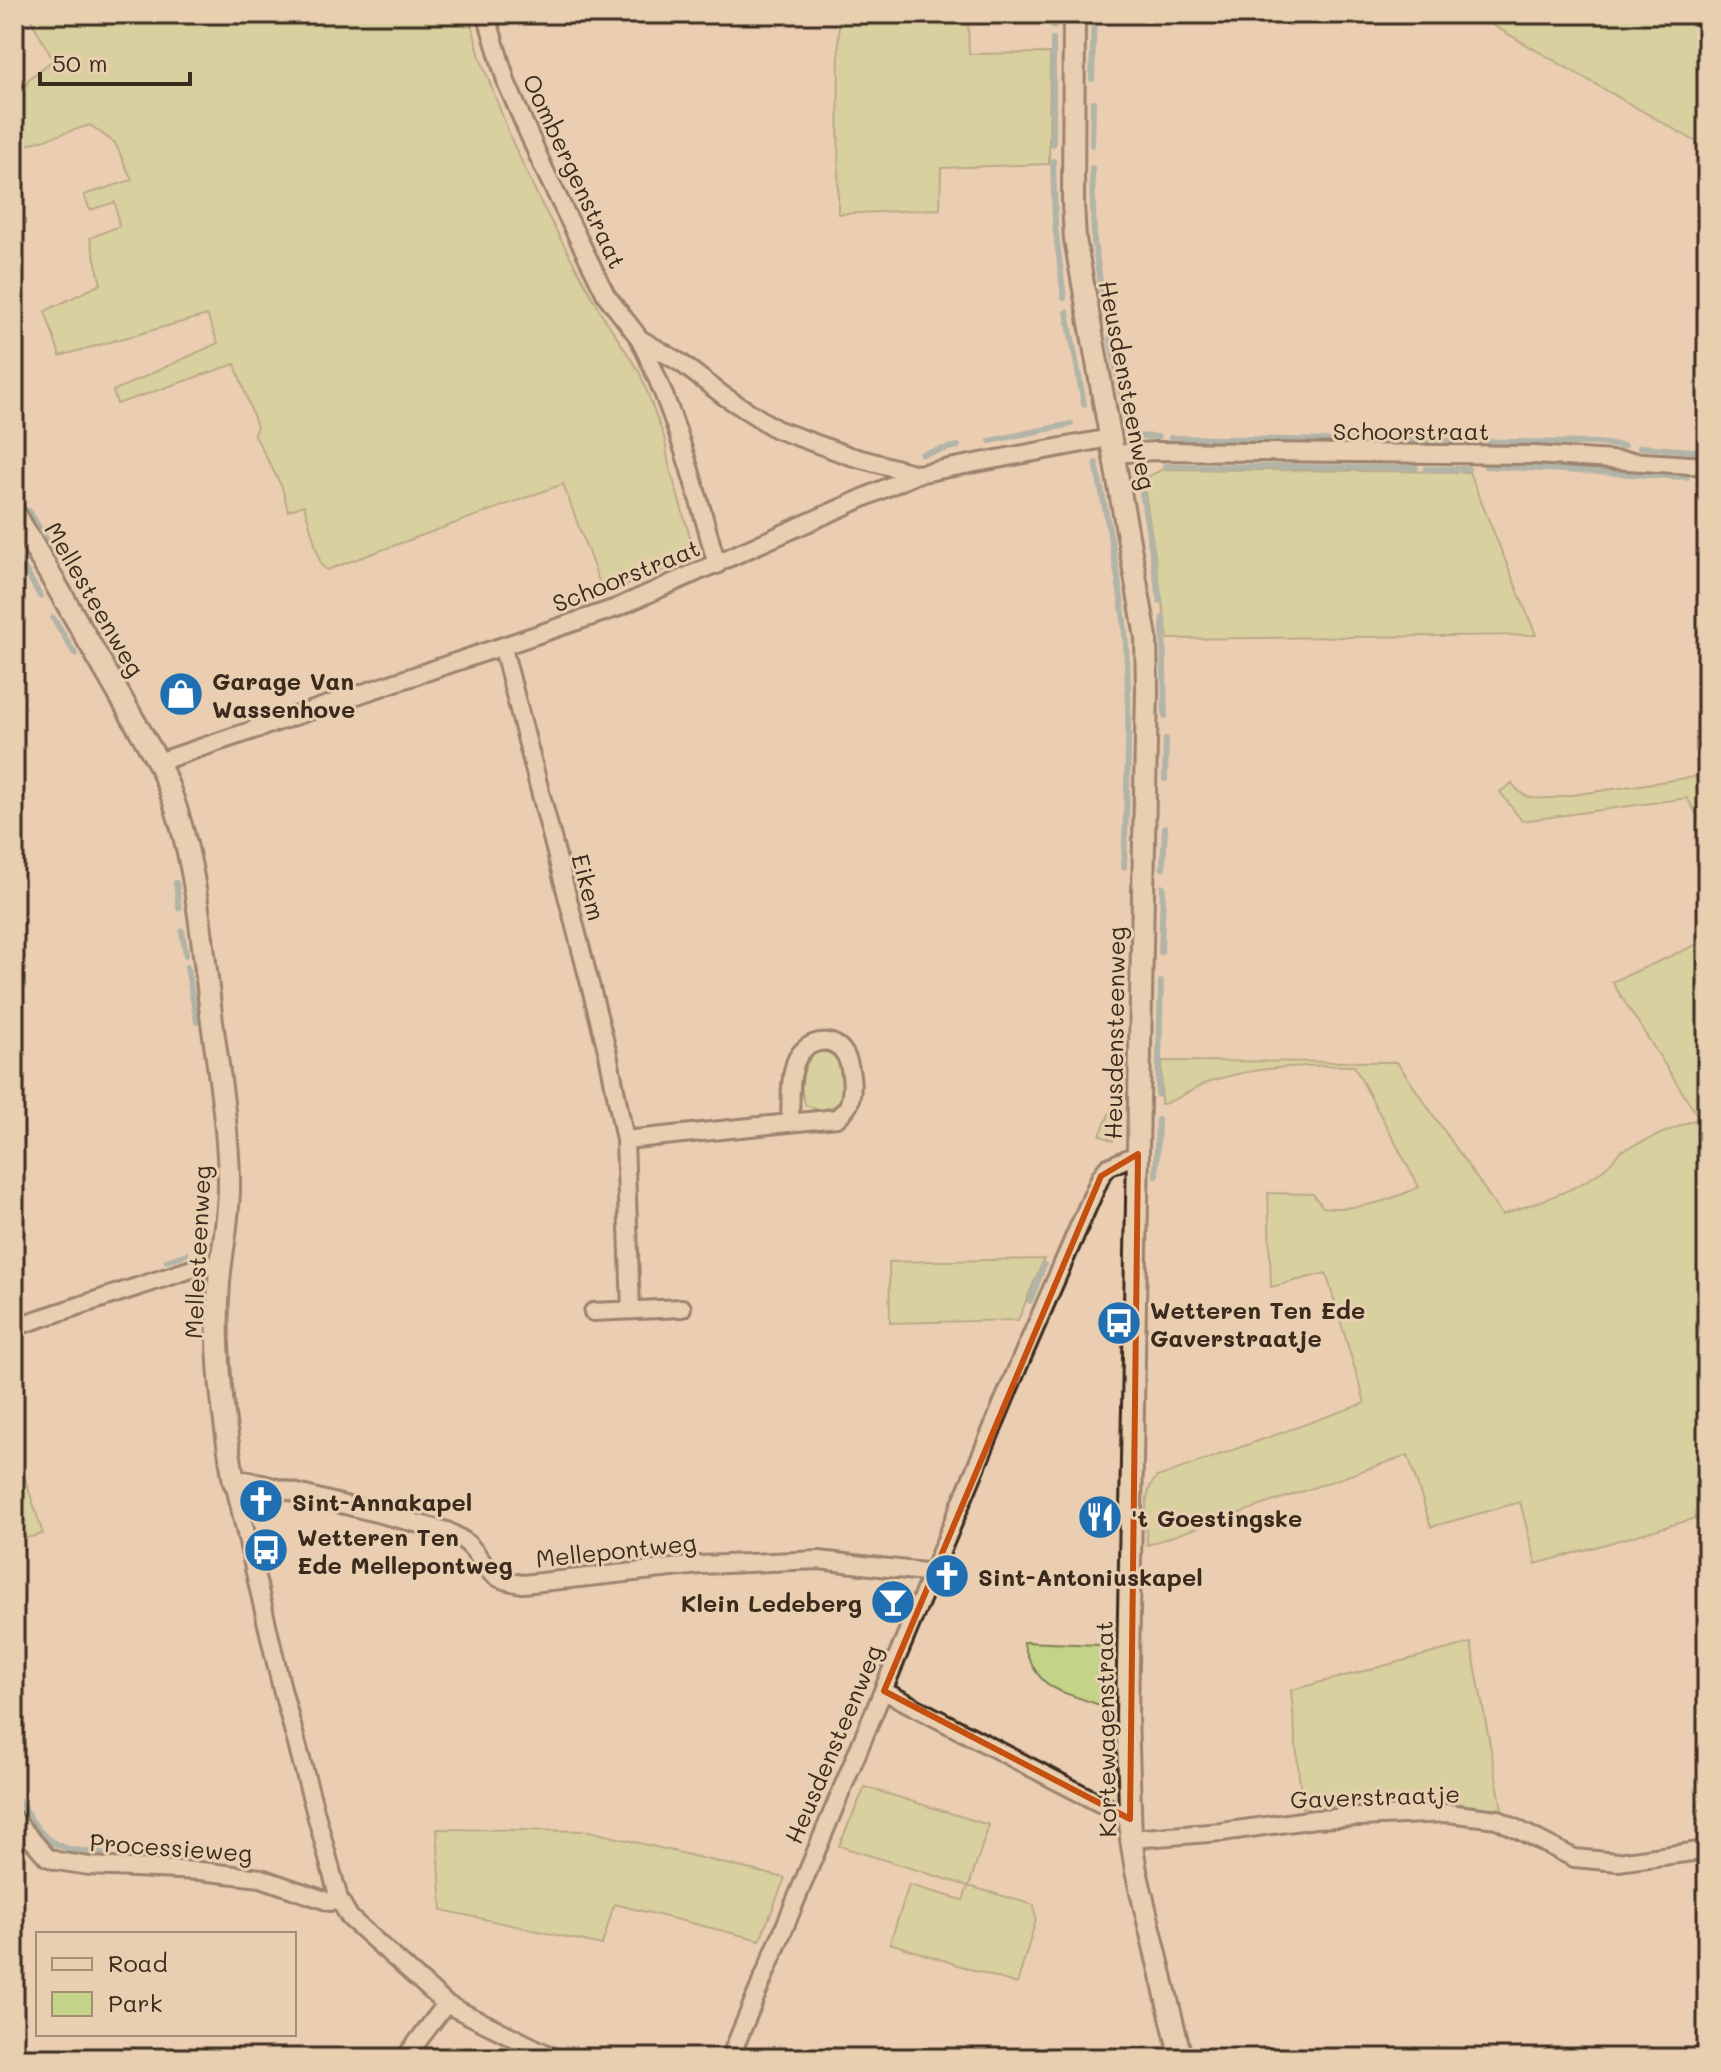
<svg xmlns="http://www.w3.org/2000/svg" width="1721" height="2072" font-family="Mali,sans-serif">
  <rect width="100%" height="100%" fill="#ebceb2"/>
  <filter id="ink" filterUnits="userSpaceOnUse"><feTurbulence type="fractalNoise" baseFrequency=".0125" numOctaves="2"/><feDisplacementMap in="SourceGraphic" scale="16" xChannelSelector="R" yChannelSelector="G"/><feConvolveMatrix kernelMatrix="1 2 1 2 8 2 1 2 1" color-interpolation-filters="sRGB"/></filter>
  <g filter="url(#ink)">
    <path fill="#c3d388" stroke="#7f7e53" stroke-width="2" d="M28,14H469L480,57L512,141L540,201L600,311L640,373L665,440L669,465L695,554L690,559L604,595L563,484L327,570L321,565L304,505L288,511L282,487L254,434L257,427L235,364L117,404L113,391L218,343L207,315L60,356L45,311L101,284L90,238L119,226L115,202L90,210L84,195L132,180L115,143L90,125L14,149V112L29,79L53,60Z
      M839,14H968L969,54L1050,53L1049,164L941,168L940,209L838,214Z
      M1473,14H1707V148Z
      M1163,469L1469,472L1536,635L1168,639L1143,479Z
      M1707,775V832L1687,798L1522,821L1500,792L1512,783C1523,800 1534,799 1552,798Z
      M1707,940V1515L1536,1564L1520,1502L1431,1527L1408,1455L1147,1545C1147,1524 1141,1492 1157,1477L1365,1403L1326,1273L1271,1287L1268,1193L1313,1194L1323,1207C1358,1211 1389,1201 1419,1187L1354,1066C1307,1064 1257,1067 1211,1081C1198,1085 1170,1105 1161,1104L1162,1061L1397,1062L1502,1215C1542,1199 1595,1188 1620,1151L1699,1118L1612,982Z
      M821,1051C845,1053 848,1088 837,1105L820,1111L806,1105C798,1089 802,1057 821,1051Z
      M1113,1105L1119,1108L1118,1132L1113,1141L1100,1135Z
      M1044,1259L1018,1320L890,1323L889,1262Z
      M14,1444L43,1534L14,1541Z
      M1023,1642L1101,1645L1102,1706C1057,1689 1038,1692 1023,1642Z
      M1471,1643L1502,1809L1417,1800L1302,1808L1291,1690Z
      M865,1787L989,1825L969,1886L1034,1905L1036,1920L1017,1984L890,1943L909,1885L963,1900L968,1886L839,1846Z
      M437,1829L589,1831L785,1878L760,1940L614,1904L602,1945L442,1910Z"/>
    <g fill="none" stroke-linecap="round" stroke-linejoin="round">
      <path stroke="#6c9598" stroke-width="6" d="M1054,26V14
        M1092,79L1094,14
        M1053,144V39
        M1092,145L1093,102
        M1053,161L1055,225L1064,298
        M1092,168L1094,242L1104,307
        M1067,312L1084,404
        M1110,338L1128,428L1132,436L1158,437
        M1171,438L1352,441
        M1371,440L1597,443L1624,446
        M990,441L1071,424
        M1640,447L1707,452
        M922,454L958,446
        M1096,463C1106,515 1118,568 1124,621C1132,702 1127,785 1124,867
        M1165,466L1416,468
        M1486,466L1687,477
        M1426,469H1468
        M1706,478H1707
        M1140,481L1160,601
        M29,511L46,539
        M17,555L40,596
        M53,618L75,654
        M1163,618L1165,716
        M1165,779L1166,739
        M14,835L17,833
        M1163,868L1165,827
        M176,883L179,908
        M182,931L186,955
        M1161,952L1163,887
        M187,967L197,1022
        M1158,1095L1161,982
        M1156,1176L1158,1120
        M167,1261L186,1254
        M1030,1301L1044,1265
        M14,1794C43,1837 46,1851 102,1853"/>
      <g stroke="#3b2a1e" stroke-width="22">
        <path id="minor" d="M486,14L507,84L544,169L606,295L640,339L681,363L724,396L776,429L850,456L917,474
          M640,340C675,412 696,488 717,565
          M1114,454L1155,451L1534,455L1707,466
          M503,648L608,1054L625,1140L631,1310
          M158,762L616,608L917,474L1110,438
          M625,1140L837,1118C841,1114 847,1109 849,1104C854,1090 852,1062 842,1050C828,1034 803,1043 796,1061C789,1079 791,1103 790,1123
          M593,1312L682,1308
          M14,1327L198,1267L221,1266
          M884,1691L1130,1819
          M14,1819L47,1857L57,1861L89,1866L200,1871L261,1878L330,1902L339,1899
          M1131,1839L1222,1832L1315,1819L1448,1813L1497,1819L1574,1858L1618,1862L1707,1850
          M405,2058L446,2004
          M555,2058L446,2004L350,1918L339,1899L282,1689L234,1482L246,1480L447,1531C454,1535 463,1539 469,1545C492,1569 482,1578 523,1584L700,1565L819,1560L933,1573
          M730,2058L1020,1362L1101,1176L1108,1167L1138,1154"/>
      </g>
      <g stroke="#3b2a1e" stroke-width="26">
        <path id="tertiary" d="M1074,14L1073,203L1075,239L1146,637L1147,689L1127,1716L1131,1839L1136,1871L1181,2058
          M14,512L158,762C196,843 201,934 212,1022C219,1074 228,1127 229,1180C230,1215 222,1247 219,1282C214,1349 223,1416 234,1482"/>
      </g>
      <use href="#minor" stroke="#e8cfb0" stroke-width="16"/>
      <use href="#tertiary" stroke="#e8cfb0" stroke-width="20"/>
    </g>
  </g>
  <path d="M0 0H1721V2072H0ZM1138,1154L1130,1819L884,1691L1101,1176Z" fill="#ebceb2" fill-opacity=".55" fill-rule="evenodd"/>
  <path fill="none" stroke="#c55010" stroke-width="6" stroke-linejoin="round" d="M1138,1154L1130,1819L884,1691L1101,1176Z"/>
  <defs>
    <g id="shop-disc" transform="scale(2.3)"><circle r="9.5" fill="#1f6fb2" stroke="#e8cfb0"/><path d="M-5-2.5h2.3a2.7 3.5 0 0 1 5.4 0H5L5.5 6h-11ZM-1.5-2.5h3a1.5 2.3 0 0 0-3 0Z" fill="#fff"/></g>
    <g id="bus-disc" transform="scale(2.3)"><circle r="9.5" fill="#1f6fb2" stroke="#e8cfb0"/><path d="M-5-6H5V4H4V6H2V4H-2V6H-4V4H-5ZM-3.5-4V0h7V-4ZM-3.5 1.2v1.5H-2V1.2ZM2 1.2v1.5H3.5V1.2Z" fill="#fff"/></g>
    <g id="church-disc" transform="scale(2.3)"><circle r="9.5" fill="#1f6fb2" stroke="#e8cfb0"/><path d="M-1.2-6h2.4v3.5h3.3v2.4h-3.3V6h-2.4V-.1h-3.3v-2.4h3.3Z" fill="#fff"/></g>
    <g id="restaurant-disc" transform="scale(2.3)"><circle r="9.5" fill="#1f6fb2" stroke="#e8cfb0"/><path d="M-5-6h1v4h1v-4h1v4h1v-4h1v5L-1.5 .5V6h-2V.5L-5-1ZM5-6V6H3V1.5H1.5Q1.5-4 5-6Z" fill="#fff"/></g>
    <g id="bar-disc" transform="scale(2.3)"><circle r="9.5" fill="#1f6fb2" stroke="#e8cfb0"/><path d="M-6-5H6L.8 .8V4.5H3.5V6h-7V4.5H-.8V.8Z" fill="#fff"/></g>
  </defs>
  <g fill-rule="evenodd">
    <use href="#shop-disc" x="181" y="694"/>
    <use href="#bus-disc" x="1119" y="1323"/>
    <use href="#church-disc" x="261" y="1501"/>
    <use href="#restaurant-disc" x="1100" y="1517"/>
    <use href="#bus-disc" x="266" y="1550"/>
    <use href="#church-disc" x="947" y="1576"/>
    <use href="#bar-disc" x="893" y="1602"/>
  </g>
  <g text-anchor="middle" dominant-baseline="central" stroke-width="6" stroke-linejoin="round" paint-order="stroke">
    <g font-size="24" fill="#3b2a1e" stroke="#e8cfb0">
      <text transform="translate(575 171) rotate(65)">Oombergenstraat</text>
      <text transform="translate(1128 385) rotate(79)">Heusdensteenweg</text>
      <text x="1411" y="430">Schoorstraat</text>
      <text transform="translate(626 575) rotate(-22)">Schoorstraat</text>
      <text transform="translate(95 599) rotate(60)">Mellesteenweg</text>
      <text transform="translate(589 887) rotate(75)">Eikem</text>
      <text transform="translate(1114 1033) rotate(-89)">Heusdensteenweg</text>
      <text transform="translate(197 1252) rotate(-87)">Mellesteenweg</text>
      <text transform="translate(616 1550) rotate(-6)">Mellepontweg</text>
      <text transform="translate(1105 1729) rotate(-91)">Kortewagenstraat</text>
      <text transform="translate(833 1744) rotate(-67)">Heusdensteenweg</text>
      <text transform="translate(1375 1796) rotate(-2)">Gaverstraatje</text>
      <text transform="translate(171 1847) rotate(4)">Processieweg</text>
    </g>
    <g font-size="24" font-weight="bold" fill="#3b2a1e" stroke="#e8cfb0" text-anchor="start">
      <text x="212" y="680">Garage Van<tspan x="212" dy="28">Wassenhove</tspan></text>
      <text x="1150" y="1309">Wetteren Ten Ede<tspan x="1150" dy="28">Gaverstraatje</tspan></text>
      <text x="292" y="1501">Sint-Annakapel</text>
      <text x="1131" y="1517">'t Goestingske</text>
      <text x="297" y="1536">Wetteren Ten<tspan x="297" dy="28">Ede Mellepontweg</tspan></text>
      <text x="978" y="1576">Sint-Antoniuskapel</text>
      <text x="862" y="1602" text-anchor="end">Klein Ledeberg</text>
    </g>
  </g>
  <rect width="1721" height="2072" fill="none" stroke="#e8cfb0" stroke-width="48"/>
  <rect x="24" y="24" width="1673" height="2024" fill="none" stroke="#3b2a1e" stroke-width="3" filter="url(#ink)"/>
  <rect x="36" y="1932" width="260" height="104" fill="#e8cfb0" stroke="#a38d76" stroke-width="2"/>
  <rect x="52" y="1958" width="40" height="12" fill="#e8cfb0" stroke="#a38d76" stroke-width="2"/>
  <text x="108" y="1972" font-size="24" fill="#3b2a1e">Road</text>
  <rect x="52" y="1992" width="40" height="24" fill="#c3d388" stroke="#a38d76" stroke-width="2"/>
  <text x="108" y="2012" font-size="24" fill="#3b2a1e">Park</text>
  <path d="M40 72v12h150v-12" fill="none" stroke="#3b2a1e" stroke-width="4"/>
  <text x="52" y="72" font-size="24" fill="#3b2a1e" stroke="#e8cfb0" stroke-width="6" paint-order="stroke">50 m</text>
</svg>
